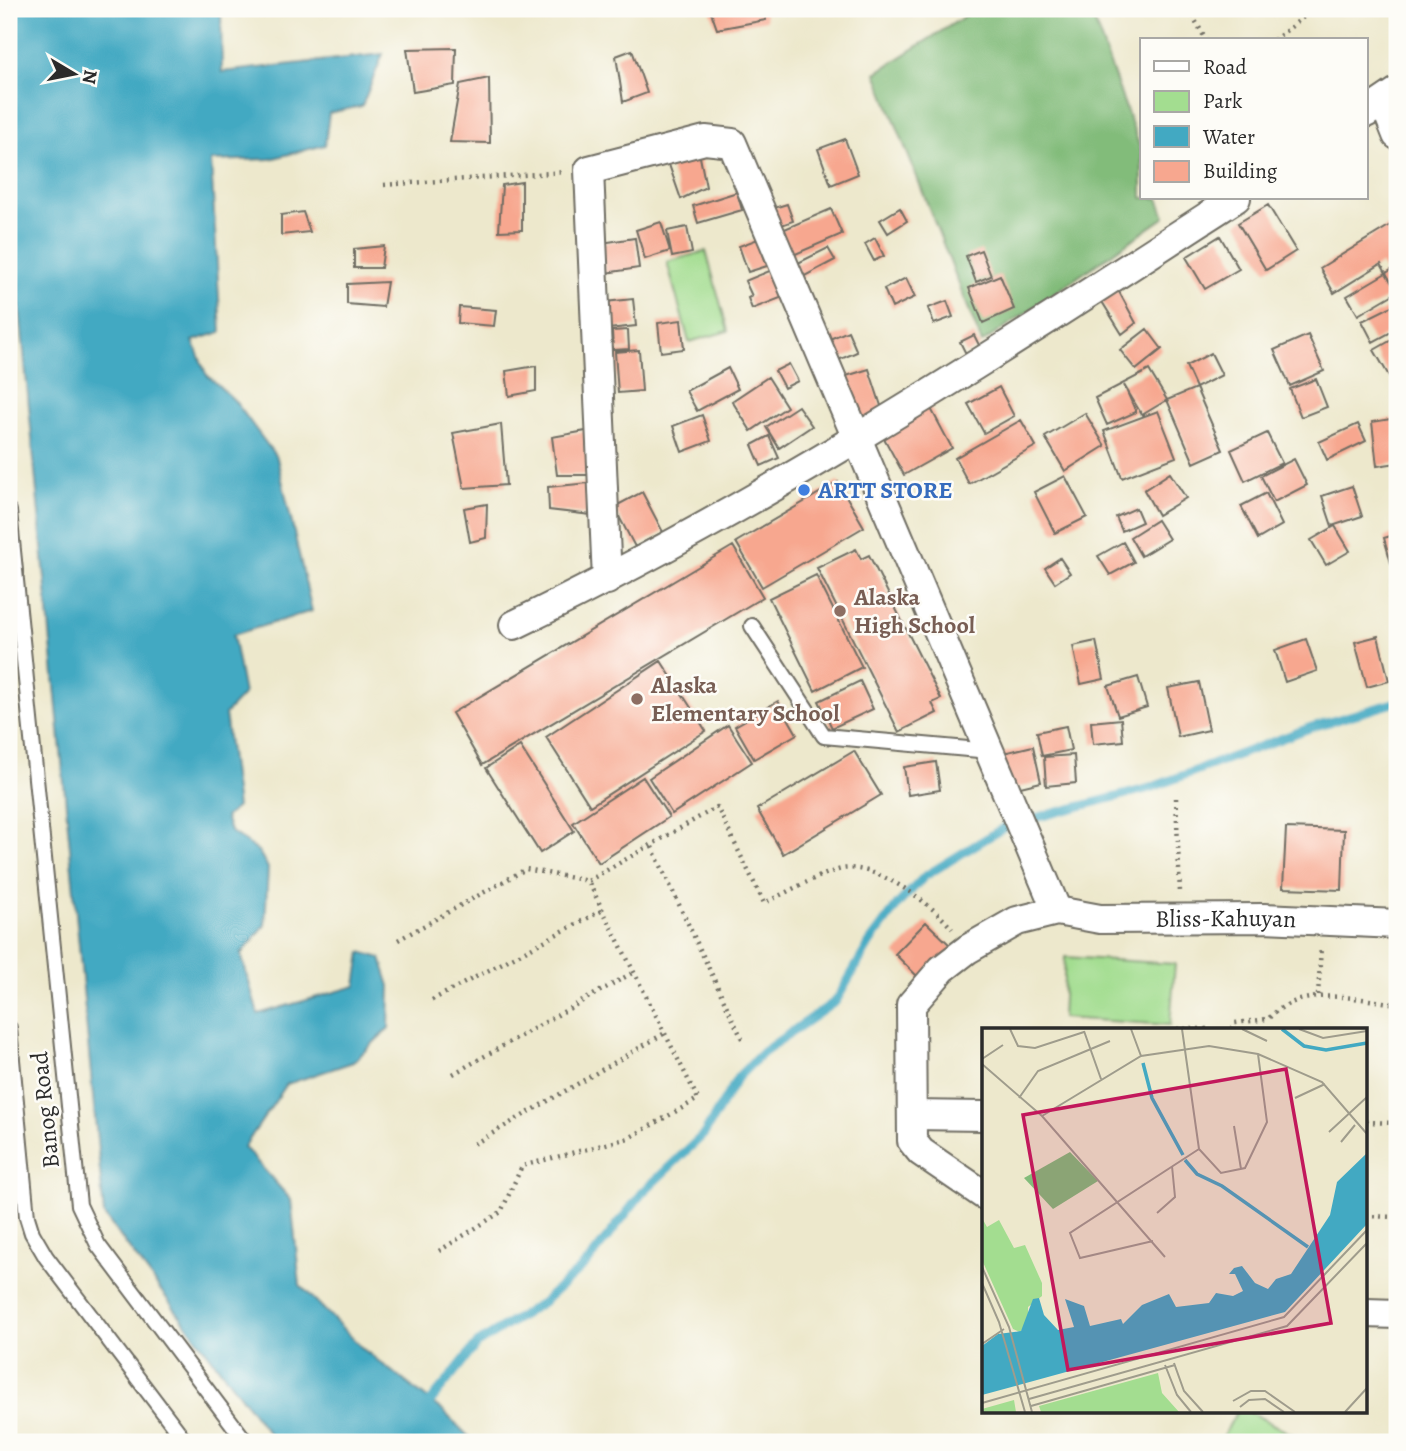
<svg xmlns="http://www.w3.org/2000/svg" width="1406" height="1451" font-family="Alegreya,serif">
  <rect width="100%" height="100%" fill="#fdfcf7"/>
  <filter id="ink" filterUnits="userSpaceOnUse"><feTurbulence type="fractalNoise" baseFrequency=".0143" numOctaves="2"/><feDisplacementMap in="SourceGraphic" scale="14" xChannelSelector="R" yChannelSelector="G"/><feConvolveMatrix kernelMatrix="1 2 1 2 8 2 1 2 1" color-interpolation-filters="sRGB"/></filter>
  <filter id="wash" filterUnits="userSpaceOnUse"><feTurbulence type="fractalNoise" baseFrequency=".00686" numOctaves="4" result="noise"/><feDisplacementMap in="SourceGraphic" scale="28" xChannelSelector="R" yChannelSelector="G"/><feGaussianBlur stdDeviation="1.57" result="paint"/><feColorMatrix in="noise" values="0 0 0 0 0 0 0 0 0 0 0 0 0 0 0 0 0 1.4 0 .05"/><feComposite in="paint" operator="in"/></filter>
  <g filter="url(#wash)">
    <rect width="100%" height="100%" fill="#ede8cc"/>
    <path fill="#a3dd90" stroke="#67845e" stroke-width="2" d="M706,251L728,331L689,342L667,262Z
      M1065,957L1175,964L1170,1025L1062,1018Z
      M1237,1411H1248L1306,1442H1220Z"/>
    <path fill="#82bc7a" stroke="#567452" stroke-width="2" d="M976,9H1090L1142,153V198H1158L1165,217L982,343L876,73Z"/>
    <path fill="#42a9c2" stroke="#366a76" stroke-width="2" d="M9,9H221L222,72L383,54L362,106L329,113L325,145L270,159L211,161L221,332L193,341L206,374L234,400L277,458L312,611L233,635L244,694L225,714L237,807L225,817L230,831L259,852L268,868L265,925L241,954L258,1014L356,986L361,952L381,958L390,986L389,1028L353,1062L287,1084L244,1147L291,1200L300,1285L363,1349L443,1411L474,1442H275L104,1215L9,191Z"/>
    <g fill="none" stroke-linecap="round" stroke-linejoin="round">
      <path stroke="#42a9c2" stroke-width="9" d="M431,1401L477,1344L543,1302L588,1262L643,1192L704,1134L738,1077L763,1052L836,1001L870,942L899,903L925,876L1008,825L1150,788L1312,727L1397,702"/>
    </g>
    <g id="blocks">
      <path fill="#f7a78f" d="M710,9H764L766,20L717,29Z
        M456,48L455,85L413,92L407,49Z
        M632,50L647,93L623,102L616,56Z
        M489,78L490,143L450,142L460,84Z
        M845,139L858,174L831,185L818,149Z
        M699,152L706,187L681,199L666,156Z
        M522,182V230L499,231L502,185Z
        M737,192L742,210L698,223L693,206Z
        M787,204L793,221L776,227L771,209Z
        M1268,205L1296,251L1266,270L1238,223Z
        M900,208L907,221L888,233L880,220Z
        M831,209L842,234L791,256L780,231Z
        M303,212L310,232L281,235V215Z
        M1397,221V267L1386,273L1381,264L1334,293L1320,268Z
        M661,222L670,251L645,259L636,230Z
        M687,227L692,253L672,257L667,231Z
        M1220,236L1239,269L1205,289L1186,257Z
        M635,238L639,268L605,273L601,243Z
        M875,238L884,256L874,261L865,244Z
        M758,239L767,266L748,272L739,246Z
        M384,246L381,268H354V249Z
        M828,248L835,260L801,278L794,265Z
        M981,250L991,276L976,282L966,256Z
        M772,270L783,297L752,309L748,298L752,296L745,281Z
        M1386,273L1397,292L1358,315L1347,296Z
        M1000,275L1014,309L983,323L969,288Z
        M906,278L915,297L892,308L884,289Z
        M387,282L383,307L347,304V284Z
        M1118,290L1136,323L1122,334L1101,300Z
        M633,299L636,326L608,329L605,302Z
        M947,301L953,317L934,324L928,308Z
        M1392,306L1397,317V329L1373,342L1362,321Z
        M459,307L496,310L494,326L458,323Z
        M681,320L684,349L661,352L658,323Z
        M1147,329L1162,349L1136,370L1120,350Z
        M628,330L629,349L613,350L612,331Z
        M848,331L857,352L834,362L825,341Z
        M974,335L980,347L966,354L960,342Z
        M1308,335L1324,371L1290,386L1274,350Z
        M1397,337V372L1389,376L1374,350Z
        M639,350L642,391L618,393L615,352Z
        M1211,353L1222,375L1196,388L1186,366Z
        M789,364L798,381L784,388L775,371Z
        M536,366V391L509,396L506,371Z
        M728,368L738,389L697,411L686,391Z
        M869,369L884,415L857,424L843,377Z
        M1149,370L1167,400L1142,415L1124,385L1136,412L1107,425L1095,398Z
        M768,377L787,407L751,431L732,401Z
        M1316,379L1327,407L1301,417L1290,389Z
        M999,387L1014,416L984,433L968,404Z
        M1196,388L1223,450L1194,463L1167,400Z
        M928,403L952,448L904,475L879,429Z
        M798,406L812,426L779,448L766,427Z
        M1158,411L1176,457L1122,478L1104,431Z
        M1085,413L1105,446L1065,471L1045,437Z
        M702,415L711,441L682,452L673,426Z
        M1397,418V463L1377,466L1372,422Z
        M1021,420L1036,446L969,484L955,458Z
        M501,424L506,485L464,488L453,433Z
        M1358,424L1366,441L1327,460L1319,442Z
        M586,431L595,475H557L552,437Z
        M1267,433L1282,463L1245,481L1231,450Z
        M769,436L779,458L761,466L752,445Z
        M1294,459L1307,485L1274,502L1261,476Z
        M1170,473L1186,498L1158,515L1144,490Z
        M1065,476L1087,517L1055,533L1034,492Z
        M838,482L864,527L762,587L736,542Z
        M589,483L592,515L549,510L548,487Z
        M1352,486L1362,516L1332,526L1322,496Z
        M642,492L663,532L635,547L614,507Z
        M1266,493L1282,525L1258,539L1241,506Z
        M487,504L486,538L470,542L464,508Z
        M1136,508L1142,522L1122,531L1116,517Z
        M1157,520L1169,539L1141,556L1130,537Z
        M1335,526L1350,551L1326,565L1311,540Z
        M1397,534V562L1391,563L1384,538Z
        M1123,542L1134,562L1110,575L1098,556Z
        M733,546L763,597L482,765L452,713Z
        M856,549L861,559L869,555L941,699L932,703L937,713L899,732L817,568Z
        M1060,558L1070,573L1055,583L1045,568Z
        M816,575L862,667L815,691L769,598Z
        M1378,636L1389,681L1367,687L1355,642Z
        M1306,639L1317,671L1285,682L1275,650Z
        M1096,641L1104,679L1081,684L1073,646Z
        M661,661L706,731L590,806L546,737Z
        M1138,677L1147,707L1118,716L1108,686Z
        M860,681L873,709L832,728L819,701Z
        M1199,682L1209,730L1178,737L1168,688Z
        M778,701L797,734L754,759L735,726Z
        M1121,719L1123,741L1093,744L1091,722Z
        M728,725L752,762L672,814L649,778Z
        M1066,726L1071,750L1042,756L1037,732Z
        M520,746L574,831L540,853L486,768Z
        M1033,746L1041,782L1008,790L999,754Z
        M854,751L881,795L783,854L757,809Z
        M1074,755L1076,783L1046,786L1044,757Z
        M936,762L940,790L908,795L904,767Z
        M643,777L669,817L599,863L573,823Z
        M1286,828L1344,830L1342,890L1283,888Z
        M926,922L954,949L922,981L895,954Z"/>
    </g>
  </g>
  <g filter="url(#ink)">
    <use href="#blocks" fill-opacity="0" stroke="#6f6d63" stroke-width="2"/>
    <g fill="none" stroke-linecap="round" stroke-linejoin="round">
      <g stroke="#6f6d63" stroke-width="18">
        <path id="service" d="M9,511L79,1205L98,1245L246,1442
          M752,626L824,736L990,751
          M9,1028L27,1217L32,1233L46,1257L186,1442"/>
      </g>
      <g stroke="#6f6d63" stroke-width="32">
        <g id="minor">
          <path d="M1384,102L1397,135"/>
          <path d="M1366,113L1397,92"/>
          <path d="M607,580L589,170L705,140L732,143L1057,911"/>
          <path d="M514,625C766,504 1001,350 1236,198"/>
          <path d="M912,1115L984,1116"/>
          <path id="s1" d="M984,1195L921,1152L912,1141L911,1005L942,969L968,949L1017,921L1057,911L1100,919L1264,918L1397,924"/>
          <path d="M1366,1313L1397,1314"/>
        </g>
      </g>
      <path stroke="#6f6d63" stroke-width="4.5" stroke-dasharray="2 5" stroke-linecap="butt" d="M1181,9L1190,11L1206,40
        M1274,40L1314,9
        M384,185L564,172
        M1176,798L1180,893
        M1394,822H1397
        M652,847L744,1043
        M398,940L526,869L588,881L717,807L764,903C788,892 813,877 838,870C872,859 933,904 952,929
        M1318,995L1321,947
        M432,1000L603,910
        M1177,1029H1210
        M1232,1029L1235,1023L1268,1019C1300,984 1356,999 1397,1004
        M453,1074L634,972
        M1366,1122L1397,1123
        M474,1144L665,1033
        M1366,1216L1397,1217
        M439,1251L501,1212L522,1166L629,1138L698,1099L588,881"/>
      <use href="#service" stroke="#fff" stroke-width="14"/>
      <use href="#minor" stroke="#fff" stroke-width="28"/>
    </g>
  </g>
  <circle fill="#3f7fe0" stroke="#fdfcf7" stroke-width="2.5" cx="804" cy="490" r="7"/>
  <g fill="#8d6e63" stroke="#fdfcf7" stroke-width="2.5">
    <circle cx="840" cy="611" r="7"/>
    <circle cx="637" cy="699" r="7"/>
  </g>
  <g text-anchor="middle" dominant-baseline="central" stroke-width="5" stroke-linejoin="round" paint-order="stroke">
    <g font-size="24" font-weight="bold" fill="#366cbe" stroke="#fdfcf7" text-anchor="start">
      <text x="818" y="490">ARTT STORE</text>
    </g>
    <g font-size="24" font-weight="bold" fill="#785e54" stroke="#fdfcf7" text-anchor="start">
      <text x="854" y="597">Alaska<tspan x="854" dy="28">High School</tspan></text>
      <text x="651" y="685">Alaska<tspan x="651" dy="28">Elementary School</tspan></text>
    </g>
    <g font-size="24" fill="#2b2b2b" stroke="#fdfcf7">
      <text stroke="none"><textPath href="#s1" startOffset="574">Bliss-Kahuyan</textPath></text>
      <text transform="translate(45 1110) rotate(-96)">Banog Road</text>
    </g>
  </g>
  <g transform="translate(982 1028)">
    <rect width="385" height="385" fill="#ede8cc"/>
    <path d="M0,190L5,199L17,192L32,220L43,217L60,255V268L46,279V294L38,304L31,301L0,232ZM176,345L180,365L197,384H59L57,378ZM32,372L34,384H0V381Z" fill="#a3dd90"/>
    <path d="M88,124L116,153L71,181L42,150Z" fill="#82bc7a"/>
    <path d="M385,125V196L303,284L0,367V318L16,306L39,303L51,271L57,270L62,287L76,302L92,299L83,271L102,278L108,298L139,291L141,296L160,277L187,266L194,279L227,275L234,265L251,268L261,263L253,246H247L252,240L260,238L273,255L286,261L294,251L309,246L348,187L355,154Z" fill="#42a9c2"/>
    <path fill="none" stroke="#42a9c2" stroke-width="3.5" d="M300,1L322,18L344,22L385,15M161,35L170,70L201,127M203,132L215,146L240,158L326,219"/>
    <path fill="none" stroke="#9f9c8c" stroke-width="2" d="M28,1L36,18L53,20L102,4M149,1L159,28M200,1L217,121L239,145L263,140L285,94L276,26M260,1L285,13M317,1L341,10L385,3M102,3L119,51M0,31L21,17M0,36L60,88L183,229M37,70L56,43L128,13M313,70L343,56M60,88L159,28L227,18L276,26L340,54L385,106M252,98L259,141M347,104L385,69M359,114L373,97M175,185L193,169L190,138M171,213L98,230L88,205L217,121M0,239L27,299L50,384M0,255L17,294L43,384M0,316L22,301M192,335L202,363L221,384M183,337L195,367L209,384M47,371L305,298L385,215M251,373L269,363H283L313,384M0,375L302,289L385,202M49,378L193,337M258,379L267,372L283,371L302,384M363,384L385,360"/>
    <path fill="#c2185b" fill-opacity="0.15" stroke="#c2185b" stroke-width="3.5" d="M304,41L349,295L86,342L41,87Z"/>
    <rect width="385" height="385" fill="none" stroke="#2b2b2b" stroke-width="3.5"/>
  </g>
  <rect width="1406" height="1451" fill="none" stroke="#fdfcf7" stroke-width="35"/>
  <rect x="1140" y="38" width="228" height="161" fill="#fdfcf7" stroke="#a9a8a5" stroke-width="2"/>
  <rect x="1154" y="61" width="35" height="10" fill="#ffffff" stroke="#a9a8a5" stroke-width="2"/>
  <text x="1203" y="74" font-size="21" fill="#2b2b2b">Road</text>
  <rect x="1154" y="91" width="35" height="21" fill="#a3dd90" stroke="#a9a8a5" stroke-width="2"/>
  <text x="1203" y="108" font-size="21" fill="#2b2b2b">Park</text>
  <rect x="1154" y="126" width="35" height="21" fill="#42a9c2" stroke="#a9a8a5" stroke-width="2"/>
  <text x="1203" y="144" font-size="21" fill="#2b2b2b">Water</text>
  <rect x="1154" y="161" width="35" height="21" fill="#f7a78f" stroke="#a9a8a5" stroke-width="2"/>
  <text x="1203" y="178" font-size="21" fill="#2b2b2b">Building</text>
  <g transform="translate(74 74) rotate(100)" stroke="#fdfcf7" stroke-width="5" paint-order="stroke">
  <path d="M0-5L12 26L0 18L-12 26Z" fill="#2b2b2b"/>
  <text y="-10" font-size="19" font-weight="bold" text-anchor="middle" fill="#2b2b2b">N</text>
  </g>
</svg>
